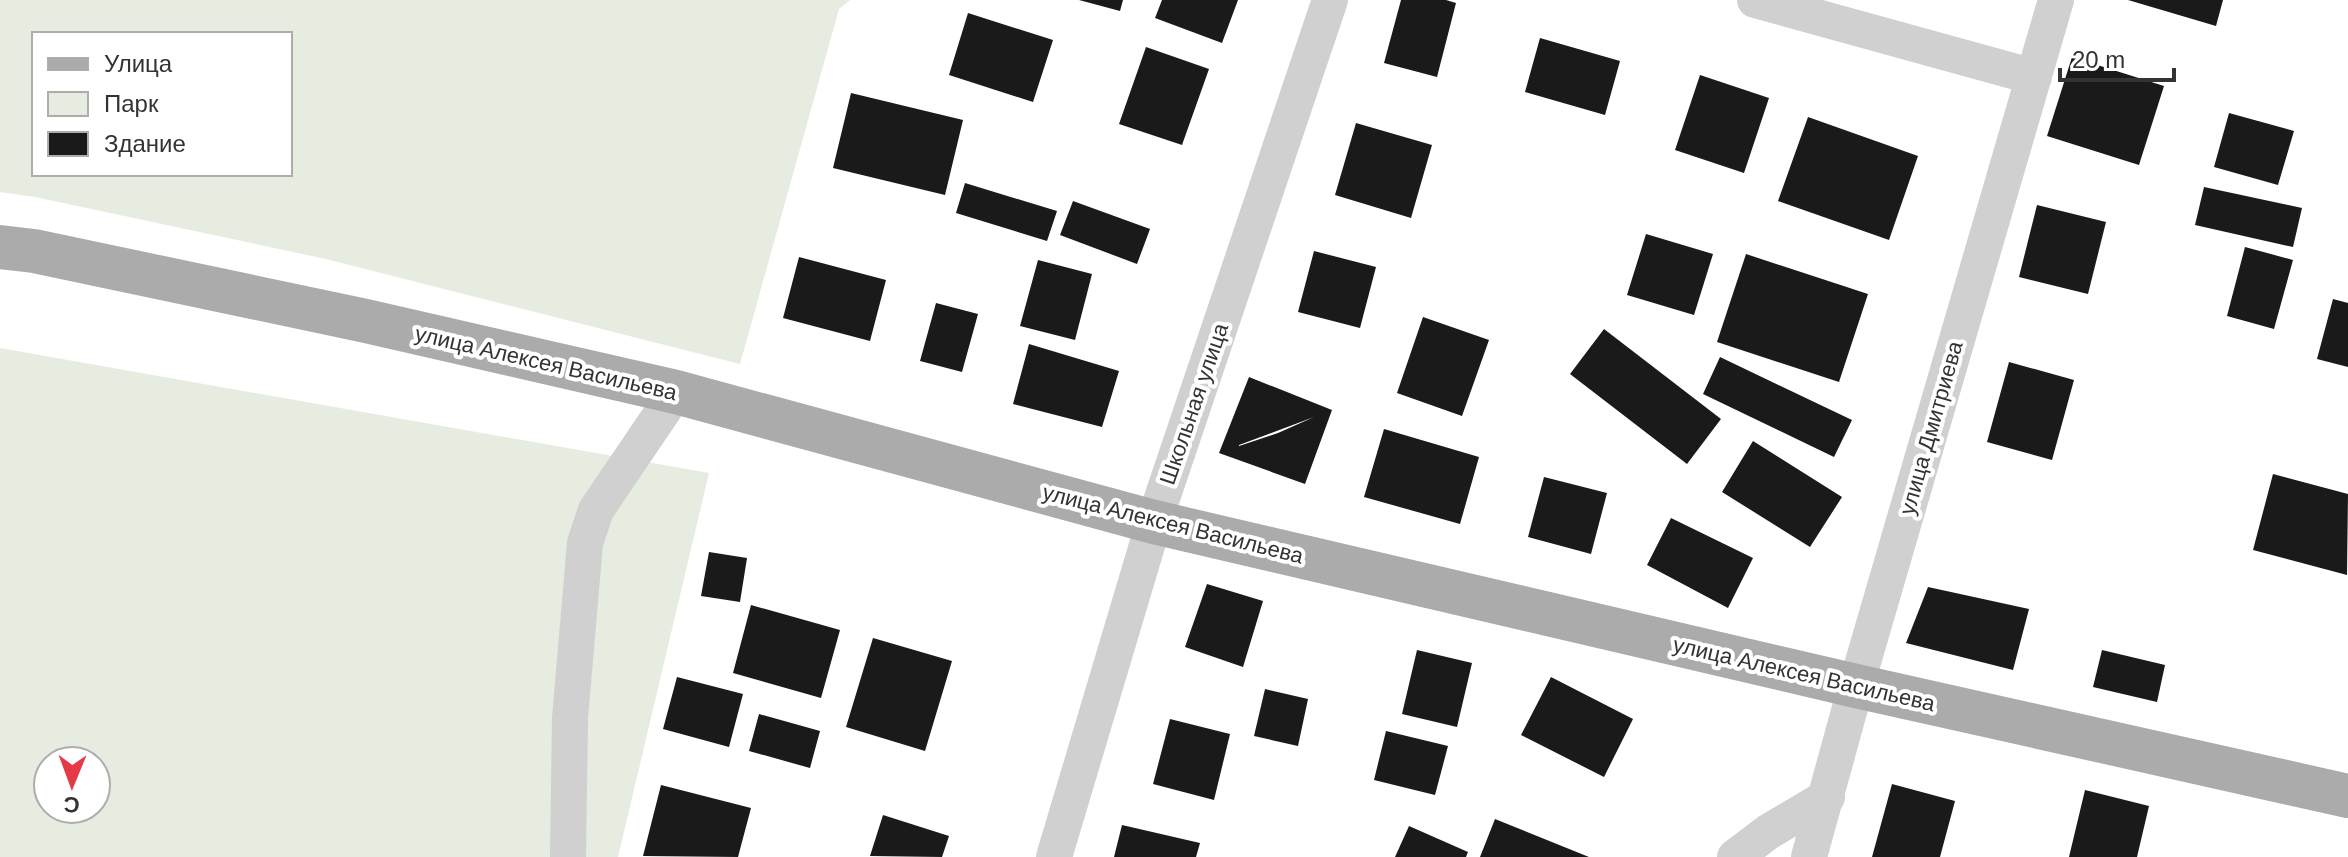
<svg xmlns="http://www.w3.org/2000/svg" width="2348" height="857" font-family="Arial,sans-serif">
  <rect width="100%" height="100%" fill="#fff"/>
  <path fill="#e6ecdf" fill-rule="evenodd" d="M0,0H850L839,9L740,364L326,259L35,197L0,192ZM34,34H290V174H34Z
    M0,348L709,473L618,857H0ZM48,761H96V809H48Z"/>
  <path fill="#1a1a1a" fill-rule="evenodd" d="M1079,0H1123L1120,11Z
    M1162,0H1238L1222,43L1155,18Z
    M1401,0H1446L1456,3L1437,77L1384,63Z
    M2128,0H2223L2216,26Z
    M968,13L1053,40L1033,102L949,75Z
    M1540,38L1620,61L1605,115L1525,92Z
    M1146,47L1209,69L1182,145L1119,124Z
    M2072,57L2164,86L2139,165L2047,136Z
    M1700,75L1769,98L1744,173L1675,150Z
    M851,93L963,120L945,195L833,168Z
    M2229,113L2294,131L2278,185L2214,167Z
    M1808,117L1918,156L1889,240L1778,201Z
    M1356,123L1432,145L1411,218L1335,195Z
    M965,183L1057,211L1047,241L956,213Z
    M2204,187L2302,208L2293,247L2195,225Z
    M1073,201L1150,229L1137,264L1060,235Z
    M2037,205L2106,222L2088,294L2019,277Z
    M1646,234L1713,254L1694,315L1627,295Z
    M2245,247L2293,260L2274,329L2227,316Z
    M1314,251L1376,267L1360,328L1298,312Z
    M1746,254L1868,294L1839,382L1717,342Z
    M799,257L886,280L870,341L783,318Z
    M1038,260L1092,274L1075,340L1020,326Z
    M2333,299L2348,303V367L2317,359Z
    M936,303L978,314L962,372L920,361Z
    M1423,317L1489,340L1462,416L1397,393Z
    M1604,329L1721,419L1687,464L1570,374Z
    M1029,344L1119,371L1102,427L1013,404Z
    M1720,357L1852,420L1834,457L1703,394Z
    M2009,362L2074,380L2052,460L1987,442Z
    M1249,377L1332,410L1305,484L1219,453ZM1314,417L1278,433L1239,446V445Z
    M1384,429L1479,457L1460,524L1364,497Z
    M1753,441L1842,497L1810,547L1722,492Z
    M2273,474L2348,494L2347,575L2253,550Z
    M1544,477L1607,493L1591,554L1528,537Z
    M1671,518L1753,558L1728,608L1647,565Z
    M709,552L747,558L740,602L701,596Z
    M1207,584L1263,601L1243,667L1185,647Z
    M1928,587L2029,609L2013,670L1906,643Z
    M751,605L840,630L821,698L733,673Z
    M873,638L952,661L925,751L846,727Z
    M1417,650L1472,663L1457,727L1402,714Z
    M2102,650L2165,665L2157,702L2093,687Z
    M677,677L743,694L729,747L663,729Z
    M1551,677L1633,719L1604,777L1521,735Z
    M1265,689L1308,699L1298,746L1254,736Z
    M759,714L820,731L810,768L749,751Z
    M1170,719L1230,734L1214,800L1153,784Z
    M1386,731L1448,746L1435,795L1374,780Z
    M1892,784L1955,801L1940,857H1872Z
    M661,785L751,808L738,857L643,856Z
    M2085,790L2149,806L2137,857H2069Z
    M883,815L949,836L942,857L870,856Z
    M1495,819L1589,857H1480Z
    M1122,825L1200,843L1196,857H1114Z
    M1409,826L1468,852L1466,857H1395Z"/>
  <g fill="none" stroke-linecap="round" stroke-linejoin="round">
    <path stroke="#d0d0d0" stroke-width="36" d="M1755,0L2034,77
      M568,857L570,718L585,543L596,510L676,392
      M1054,857L1154,522L1330,0
      M1735,857L1768,832L1827,797
      M1809,857L1856,686L2056,0"/>
    <path stroke="#ababab" stroke-width="44" d="M0,247L34,251L366,321L676,392L1154,522L1856,686L2348,796"/>
  </g>
  <g text-anchor="middle" dominant-baseline="central" stroke-width="8" stroke-linejoin="round" paint-order="stroke">
    <g font-size="22" fill="#333" stroke="#fff">
      <text transform="translate(546 363) rotate(13)">улица Алексея Васильева</text>
      <text transform="translate(1194 404) rotate(-71)">Школьная улица</text>
      <text transform="translate(1931 428) rotate(-74)">улица Дмитриева</text>
      <text transform="translate(1173 524) rotate(14)">улица Алексея Васильева</text>
      <text transform="translate(1804 674) rotate(13)">улица Алексея Васильева</text>
    </g>
  </g>
  <rect x="32" y="32" width="260" height="144" fill="#ffffff" stroke="#adadad" stroke-width="2"/>
  <rect x="48" y="58" width="40" height="12" fill="#ababab" stroke="#adadad" stroke-width="2"/>
  <text x="104" y="72" font-size="24" fill="#333333">Улица</text>
  <rect x="48" y="92" width="40" height="24" fill="#e6ecdf" stroke="#adadad" stroke-width="2"/>
  <text x="104" y="112" font-size="24" fill="#333333">Парк</text>
  <rect x="48" y="132" width="40" height="24" fill="#1a1a1a" stroke="#adadad" stroke-width="2"/>
  <text x="104" y="152" font-size="24" fill="#333333">Здание</text>
  <g transform="translate(72 785) rotate(181)"><circle r="38" fill="#ffffff" stroke="#adadad" stroke-width="2"/>
  <path d="M0-6L14 30L0 20L-14 30Z" fill="#e63946"/>
  <text y="-12" font-size="22" font-weight="bold" text-anchor="middle" fill="#333333">С</text>
  </g>
  <path d="M2060 68v12h114v-12" fill="none" stroke="#333333" stroke-width="4"/>
  <text x="2072" y="68" font-size="24" fill="#333333" stroke="#ffffff" stroke-width="6" paint-order="stroke">20 m</text>
</svg>
